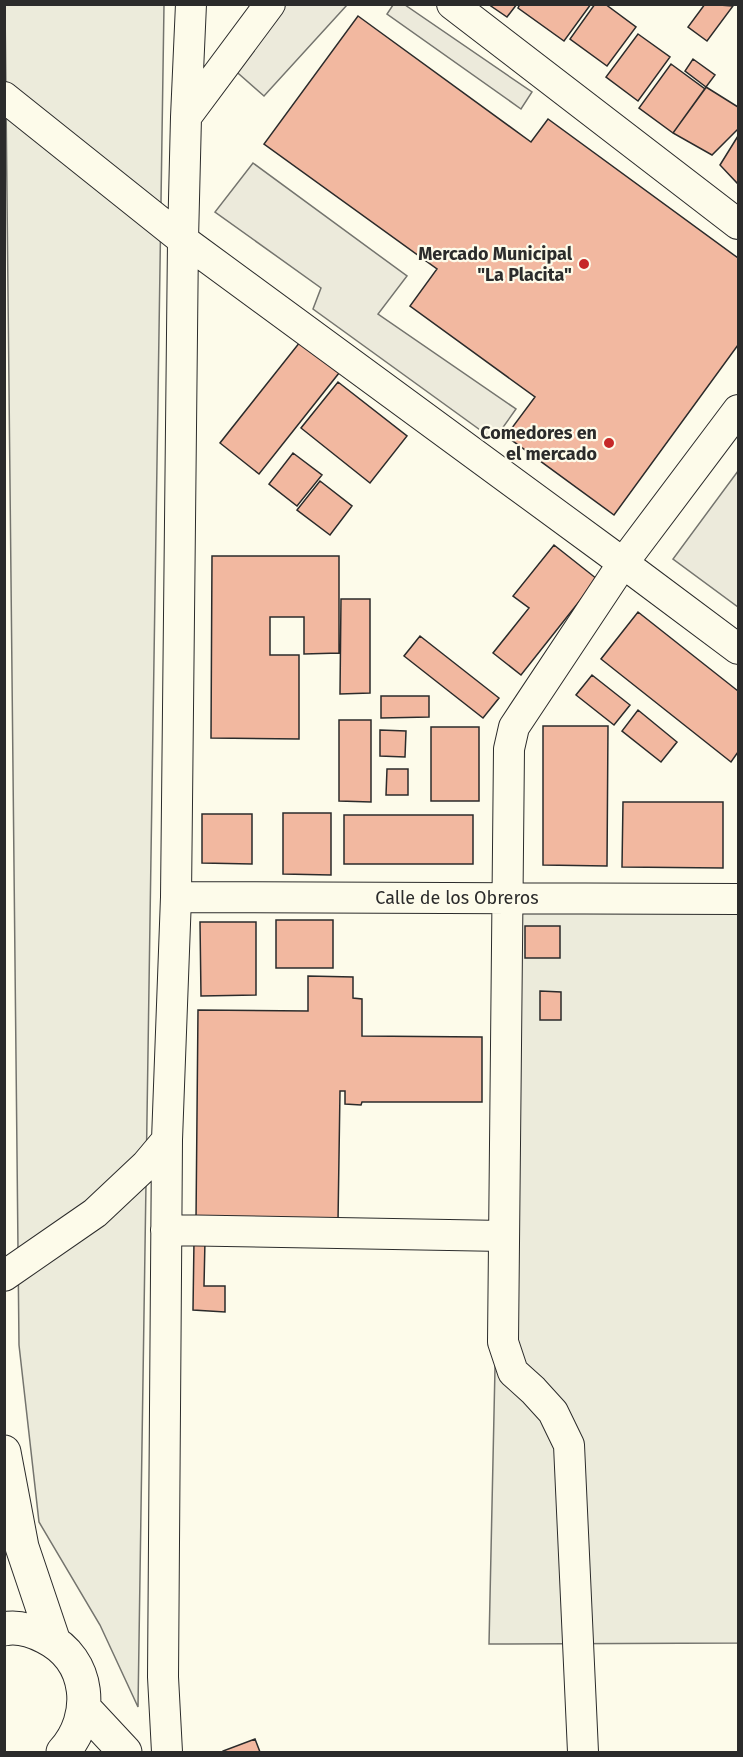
<svg xmlns="http://www.w3.org/2000/svg" width="743" height="1757" font-family="'Fira Sans',sans-serif">
  <rect width="100%" height="100%" fill="#fdfbea"/>
  <path fill="#ecebdb" stroke="#74746e" stroke-width="1.5" d="M5,5H164L138,1707L100,1625L39,1522L19,1345Z
    M738,904V1643L489,1644L505,908Z"/>
  <path fill="#eceadb" stroke="#74746e" stroke-width="1.5" d="M282,5H347L264,96L231,67Z
    M393,5H405L532,92L521,109L387,14Z
    M253,163L407,276L378,314L516,409L494,440L313,309L321,288L215,212Z
    M738,471V607L673,559Z"/>
  <path fill="#f2b8a0" stroke="#2b2b2b" stroke-width="1.5" d="M488,4H517L507,17Z
    M520,4H591L564,41L518,8Z
    M595,4H605L636,27L607,66L570,39Z
    M705,4L733,6L707,41L688,27Z
    M358,16L531,142L548,119L738,258V345L614,515L506,436L535,397L410,306L437,269L264,144Z
    M638,34L670,57L638,101L606,77Z
    M693,59L715,75L706,87L685,71Z
    M671,64L705,89L673,133L639,108Z
    M706,87L738,107V129L712,155L673,133Z
    M738,136V184L720,165Z
    M300,342L339,373L259,474L220,443Z
    M338,382L407,436L370,483L301,428Z
    M293,453L322,475L297,506L269,484Z
    M320,481L352,506L330,535L297,510Z
    M554,545L597,579L521,675L493,653L529,608L513,596Z
    M212,556H339V653L304,654V617H270V655H299V739L211,738Z
    M341,599H370V693L340,694Z
    M638,612L738,691V752L731,762L601,659Z
    M420,636L499,698L483,718L404,656Z
    M592,675L630,705L614,725L576,695Z
    M381,696H429V717L381,718Z
    M638,710L677,742L661,762L622,731Z
    M339,720H371V802L339,801Z
    M543,726H608L607,866L543,865Z
    M431,727H479V801H431Z
    M380,730L406,731L405,757L380,756Z
    M387,769H408V795H386Z
    M623,802H723V868L622,867Z
    M283,813H331V875L283,874Z
    M202,814H252V864L202,863Z
    M344,815H473V864H344Z
    M276,920H333V968H276Z
    M200,922H256V995L201,996Z
    M525,926H560V958H525Z
    M308,976L353,977V998L362,999V1036L482,1037V1102H362L361,1105L345,1104V1091H340L338,1222L196,1220L198,1010L308,1011Z
    M540,991L561,992V1020H540Z
    M194,1240H205L204,1286H225V1312L193,1310Z
    M255,1739L260,1752H223V1751Z"/>
  <g fill="none" stroke-linecap="round" stroke-linejoin="round">
    <g stroke="#2b2b2b" stroke-width="32">
      <path id="minor" d="M452,4L738,224
        M4,97L183,240L623,563L738,649
        M186,117L270,4
        M176,897L738,899
        M166,1230L504,1236
        M4,1276L95,1213L146,1165L167,1140
        M167,1752L163,1677L167,1140L176,897L183,240L186,117L191,4
        M583,1752L569,1445L553,1412L533,1390L513,1372L503,1342L509,749L514,727L623,563L738,410"/>
    </g>
    <g stroke="#2b2b2b" stroke-width="35">
      <path id="highway" d="M4,1452L22,1547L54,1642
        M4,1629C18,1626 33,1631 45,1637C91,1660 95,1717 63,1752
        M84,1708L125,1752"/>
    </g>
    <use href="#minor" stroke="#fdfbea" stroke-width="30"/>
    <use href="#highway" stroke="#fdfbea" stroke-width="33"/>
  </g>
  <g fill="#c62828" stroke="#fdfbea" stroke-width="2">
    <circle cx="584" cy="264" r="6"/>
    <circle cx="609" cy="443" r="6"/>
  </g>
  <g text-anchor="middle" dominant-baseline="central" stroke-width="4.5" stroke-linejoin="round" paint-order="stroke">
    <g font-size="18" font-weight="bold" fill="#2b2b2b" stroke="#fdfbea" text-anchor="end">
      <text x="572" y="254">Mercado Municipal<tspan x="572" dy="21">"La Placita"</tspan></text>
      <text x="597" y="433">Comedores en<tspan x="597" dy="21">el mercado</tspan></text>
    </g>
    <g font-size="18" fill="#2b2b2b" stroke="#fdfbea">
      <text x="457" y="898">Calle de los Obreros</text>
    </g>
  </g>
  <rect width="743" height="1757" fill="none" stroke="#2b2b2b" stroke-width="12"/>
</svg>
